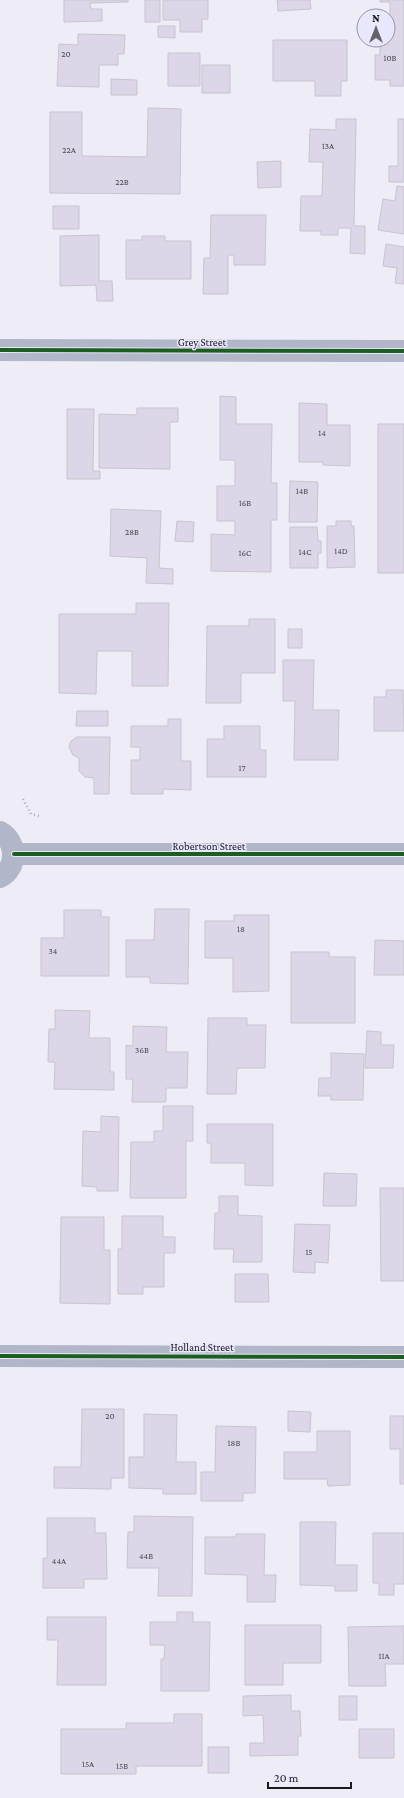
<svg xmlns="http://www.w3.org/2000/svg" width="404" height="1798" font-family="'Crimson Pro',serif">
  <rect width="100%" height="100%" fill="#edecf7"/>
  <path fill="#ddd6e8" stroke="#c7c5cd" d="M64,0H128V2L90,3L91,9H102V21L64,22Z
    M145,0H160V22H145Z
    M163,0H208V19H202V32H180V20H163Z
    M277,0H310L311,9L278,11Z
    M380,0H404V86H390V80H375V55H380V40H388V30H390V2H380Z
    M158,26H175V38L158,37Z
    M78,34L125,35L124,54H118V65H99V87L57,86L59,44L78,45Z
    M273,40H347V81H341V96H315V81H273Z
    M168,53H200V86H168Z
    M202,65H230V93H202Z
    M111,79L137,80V95H111Z
    M148,108L181,109L180,194L50,193V112H82V156L147,157Z
    M336,119H356L354,226H365V254L350,253L351,228H338V235H321V231H300L301,196H322L323,162H309L310,129L336,130Z
    M398,119H404V182H389V166H398Z
    M281,161V187L258,188L257,162Z
    M397,186L404,187V234L378,230L383,199L395,201Z
    M53,206H79V229H53Z
    M211,215H266L265,265H234V255H228V294H203L204,258H210Z
    M99,235V281H112L113,301H97L96,285L60,286V236Z
    M142,236H165V241H191V279H126V240H142Z
    M386,244L404,247V284L395,283L397,268L383,266Z
    M220,396L236,397V424H272L271,483H277V520H271V572L211,571V534L235,535V521H217V486H235V460H220Z
    M299,403L327,404V425H350V466L323,465V462H299Z
    M137,408H178V422H170V469L99,468V414L134,415L137,414Z
    M67,409H94L93,471H100V479H67Z
    M378,424H404V573H378Z
    M290,481L318,482L317,522H289Z
    M111,509L161,511L159,568L173,569V584L146,583L147,558L110,556Z
    M177,521L194,522L193,542L175,541Z
    M336,521H351V526H354L355,567L327,568V526H336Z
    M290,527H317L318,541H321V553H318V568H290Z
    M136,603H169L168,686H132V651H97L96,694L59,693V614H136Z
    M249,619H275V673H241V703H206L207,626H249Z
    M288,629H302V648H288Z
    M283,660H314L313,710H339L338,760H294L295,701H283Z
    M386,690H403L404,731H374V697H386Z
    M77,711H108V726H76Z
    M168,719H181V761H191V790L163,789V794H131V760H140V747H131V726H168Z
    M224,726H260V750H266V777H207V739H224Z
    M77,737H110L109,794H94V778L85,777L79,771V758L73,755L69,747L71,741Z
    M155,909H189L188,984L150,983V977H126V940H154Z
    M64,910H101V917H109V976H41V938H64Z
    M234,915H269V991L233,992V958H205V921H234Z
    M375,940L404,941V975H374Z
    M291,952H329V957H355V1023H291Z
    M55,1010L90,1011L89,1038H110V1072H114V1090L54,1089L55,1062H48L49,1029H55Z
    M208,1018H247V1025H266L265,1068H237L236,1094H207Z
    M133,1026L167,1027L166,1052H188L187,1088H166V1102H132L133,1079H126V1045L133,1046Z
    M367,1031L381,1032V1045H394L393,1068H365Z
    M331,1053L364,1054L363,1100H331V1096H318L319,1078H331Z
    M163,1106H193V1141H186V1198H130L131,1142H154V1131H163Z
    M101,1116L119,1117L118,1191H97V1187L82,1186L83,1131L101,1132Z
    M207,1124H273V1186L245,1185V1163H211V1143H207Z
    M324,1173L357,1174L356,1206H323Z
    M380,1188H404V1281H381Z
    M219,1196H238V1215L262,1216V1262H233L234,1249H214L215,1213H219Z
    M122,1216H163V1237H175V1253H164V1287H143V1294H118V1249H122Z
    M61,1217H104V1250H110V1304L60,1303Z
    M295,1224L330,1225L328,1263L315,1262V1273L293,1272Z
    M235,1274H268L269,1302H235Z
    M82,1409H124V1478H111V1489L54,1488V1467H81Z
    M288,1411L311,1412L310,1432L288,1431Z
    M144,1414L177,1415L176,1462H196V1494H163V1489L129,1488V1457H144Z
    M390,1416H404V1484H400V1449H390Z
    M216,1426L256,1427L255,1493H243V1501H201V1472H215Z
    M317,1431H350V1485L328,1486L327,1479H284V1452H317Z
    M134,1516L193,1517L192,1596H158L159,1568H127L128,1532H134Z
    M47,1518H95V1533H106L107,1579H84V1588H43V1558H47Z
    M300,1522H336L335,1565H357V1591H335V1586L300,1585Z
    M373,1533H404V1584H394V1595H379V1583H373Z
    M236,1534H265L264,1575H276L275,1602H247V1575L205,1574V1537H236Z
    M177,1612H193V1622H210L209,1691H161V1659H164L165,1645H150V1622H177Z
    M47,1617H106V1685H57L58,1640H47Z
    M245,1625H321V1663H283V1685H245Z
    M404,1626V1664H385L386,1686H349L348,1627Z
    M291,1695V1711H300L301,1736H298V1755L250,1756V1743H264L263,1715L243,1716V1696Z
    M339,1696H357V1720H339Z
    M174,1714H202V1766H136V1774H61V1729H126V1723H174Z
    M359,1729H394V1758H359Z
    M208,1747H229V1773H208Z"/>
  <g fill="none" stroke-linecap="round" stroke-linejoin="round">
    <path stroke="#aaadbb" stroke-width="2.5" stroke-dasharray="1 3" stroke-linecap="butt" d="M23,799L31,814L39,816"/>
    <path stroke="#b1b6c8" stroke-width="22" d="M0,350L404,351
      M0,832C17,841 18,868 0,877
      M14,854H404
      M0,1356L404,1357"/>
    <g stroke="#e9e7fc" stroke-width="6">
      <path id="cycleway" d="M0,350L404,351
        M14,854H404
        M0,1356L404,1357"/>
    </g>
    <use href="#cycleway" stroke="#1b5e20" stroke-width="4"/>
  </g>
  <g text-anchor="middle" dominant-baseline="central" stroke-width="3" stroke-linejoin="round" paint-order="stroke">
    <g font-size="9" fill="#4c4953">
      <text x="66" y="54">20</text>
      <text x="390" y="58">10B</text>
      <text x="328" y="146">13A</text>
      <text x="69" y="150">22A</text>
      <text x="122" y="182">22B</text>
      <text x="322" y="433">14</text>
      <text x="302" y="491">14B</text>
      <text x="245" y="503">16B</text>
      <text x="132" y="532">28B</text>
      <text x="341" y="551">14D</text>
      <text x="305" y="552">14C</text>
      <text x="245" y="553">16C</text>
      <text x="242" y="768">17</text>
      <text x="241" y="929">18</text>
      <text x="53" y="951">34</text>
      <text x="142" y="1050">36B</text>
      <text x="309" y="1252">15</text>
      <text x="110" y="1416">20</text>
      <text x="234" y="1443">18B</text>
      <text x="146" y="1556">44B</text>
      <text x="59" y="1561">44A</text>
      <text x="384" y="1656">11A</text>
      <text x="88" y="1764">15A</text>
      <text x="122" y="1766">15B</text>
    </g>
    <g font-size="11" fill="#1a1920" stroke="#e9e7fc">
      <text x="202" y="342">Grey Street</text>
      <text x="209" y="846">Robertson Street</text>
      <text x="202" y="1347">Holland Street</text>
    </g>
  </g>
  <g transform="translate(376 28)"><circle r="19" fill="#e9e7fc" stroke="#9695a4"/>
  <path d="M0-3L7 15L0 10L-7 15Z" fill="#64636b"/>
  <text y="-6" font-size="11" font-weight="bold" text-anchor="middle" fill="#1a1920">N</text>
  </g>
  <path d="M268 1782v6h83v-6" fill="none" stroke="#1a1920" stroke-width="2"/>
  <text x="274" y="1782" font-size="12" fill="#1a1920" stroke="#e9e7fc" stroke-width="3" paint-order="stroke">20 m</text>
</svg>
